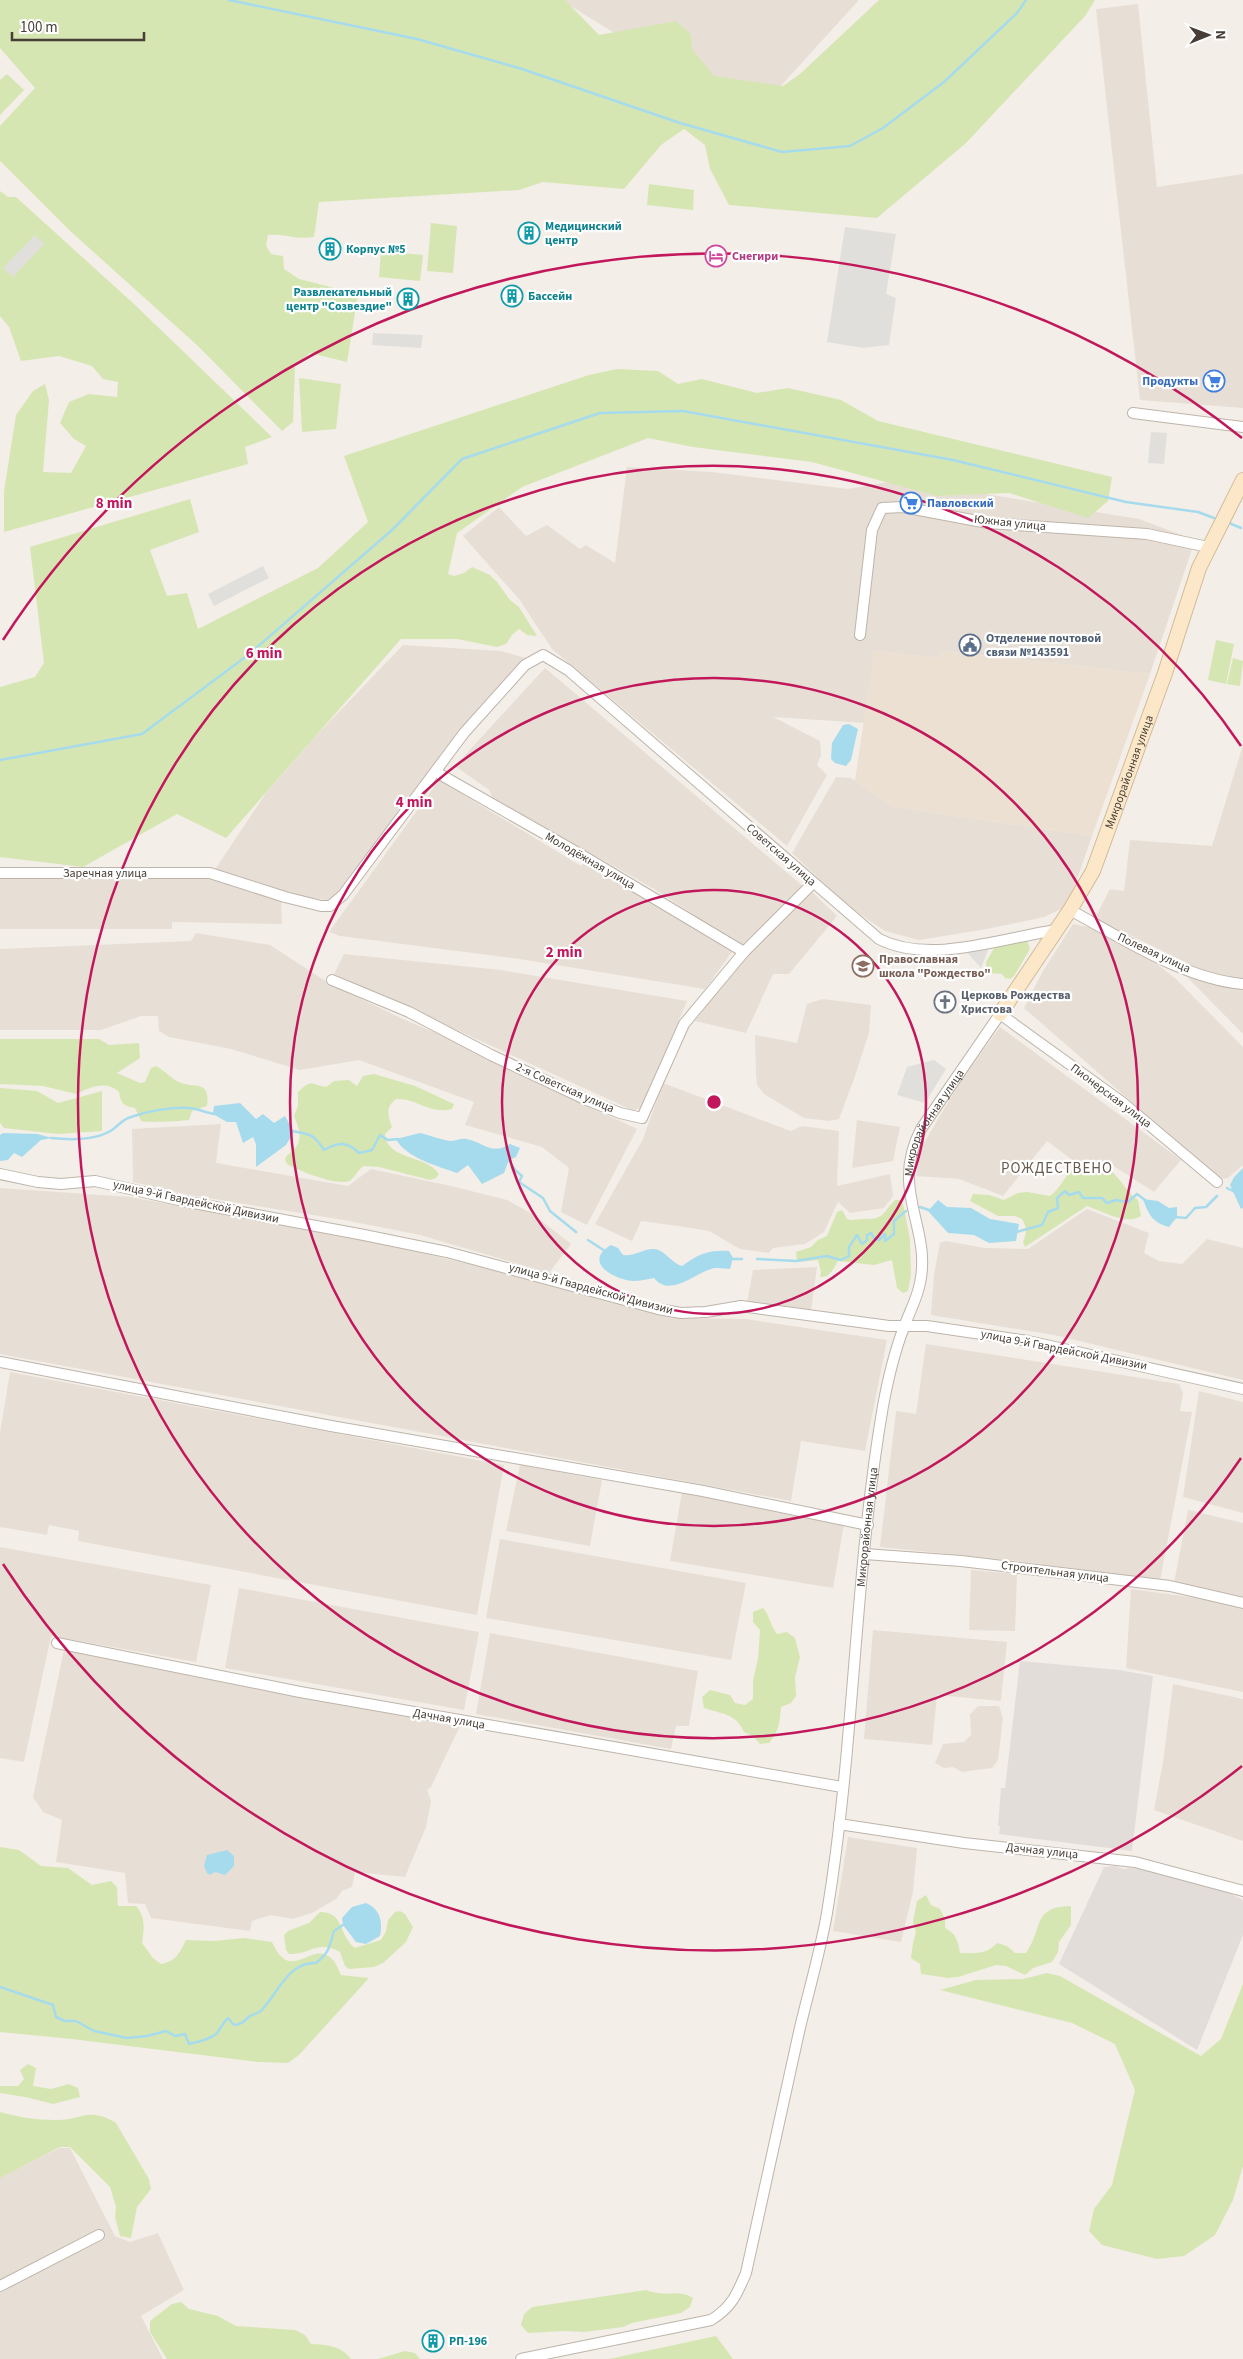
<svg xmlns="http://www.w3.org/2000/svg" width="1243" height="2359" font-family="'Source Sans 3',sans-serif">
  <rect width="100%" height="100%" fill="#f3eee8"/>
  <path fill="#e7dfd6" d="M561,0H859L756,113L736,108Z
    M1138,4L1157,187L1243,174V408L1140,400L1096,9Z
    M627,467L712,472L848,489L900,480L1139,519L1195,540L1150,674L941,651L939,658L874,651L865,723L773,717L820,741L821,755L817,765L827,775L787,846L552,649L519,599L463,536L499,507L526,536L547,525L580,549L586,545L615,563Z
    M403,645L501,651L525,658L446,747L334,899L326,900L309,898L214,871L266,793L315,737Z
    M545,668L804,887L741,946L656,890L493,798L489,790L455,766Z
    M1243,745V1034L1188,978L1187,963L1095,918L1110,889L1124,891L1130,840L1212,846Z
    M836,777L851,778L894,807L1092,836L1071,896L1061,909L1044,917L987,929L919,940L885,931L848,906L792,853Z
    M439,780L581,866L585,861L732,952L705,989L519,959L340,936L329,932Z
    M0,877H205L281,899L282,924L172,922V929H0Z
    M811,891L837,916L789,974H773L746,1033L695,1021L741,962Z
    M1073,924L1093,928L1140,951L1176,979L1243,1047V1165L1228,1178L1220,1179L1024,1008L1043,971Z
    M196,933L270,945L330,984L405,1020L448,1038L513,1071L637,1129L587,1225L561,1212L569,1168L542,1147L465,1125L474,1102L359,1060L300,1070L231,1049L169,1037L159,1031L158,1016H141L101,1030H0V949L191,941Z
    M344,954L501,970L687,1001L642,1108L632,1110L334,974Z
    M823,999L871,1005L869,1033L854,1079L839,1119L829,1121L804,1118L764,1094L757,1085L756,1074L755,1035L797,1043L807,1004Z
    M1000,1027L1181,1160L1154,1192L1109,1163L1075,1162L1047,1141L1003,1196L959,1179L916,1176L922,1146L959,1084Z
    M663,1083L791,1131L802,1126L839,1131L837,1186L890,1174L893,1196L884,1208L850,1213L838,1202L824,1232L805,1244L773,1248L769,1253L740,1249L709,1231L678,1226L641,1221L632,1241L595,1224L643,1139Z
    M857,1120L900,1127L893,1161L852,1168Z
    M221,1124L216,1163L348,1186L371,1169L451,1186L507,1200L534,1215L571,1244L549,1273L420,1235L344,1220L189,1195L133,1182L132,1129Z
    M0,1188L130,1197L370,1241L507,1273L673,1318L746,1319L887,1340L865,1451L801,1441L791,1501L0,1354Z
    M1087,1209L1149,1233L1144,1253L1159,1261L1182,1264L1207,1239L1243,1248V1380L1054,1335L931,1315L934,1274L940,1243L946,1241L985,1248L1028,1249Z
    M817,1267L811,1310L747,1303L753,1270Z
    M926,1344L1179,1384L1183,1393L1180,1411L1192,1412L1160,1581L1017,1561L880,1547L896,1411L916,1414Z
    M10,1372L504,1465L477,1615L78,1541L79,1531L49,1525L47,1535L0,1527V1433Z
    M1199,1391L1243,1402V1513L1183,1497Z
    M520,1465L602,1480L590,1546L506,1531Z
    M682,1492L844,1524L833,1588L670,1561Z
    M1188,1510L1243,1523V1600L1174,1583Z
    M500,1539L746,1583L731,1660L486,1618Z
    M0,1547L211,1585L196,1662L51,1636L24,1762L0,1758Z
    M971,1570L1017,1574L1015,1631L969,1630Z
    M239,1588L479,1632L464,1710L225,1668Z
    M1131,1589L1197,1598L1243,1609V1692L1126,1668Z
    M873,1630L1007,1642L1001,1701L937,1695L932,1745L864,1739Z
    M490,1633L698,1671L689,1726H676L671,1749L476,1714Z
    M64,1650L299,1697L460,1726L431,1787L427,1790L431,1801L426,1827L405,1877L355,1872L352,1887L342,1891L336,1899L312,1913L293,1919L271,1915L252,1921L250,1931L151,1918L145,1904L128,1903L125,1873L56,1862L62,1820L43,1812L33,1797Z
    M1173,1684L1243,1699V1841L1154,1810L1163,1762Z
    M978,1706H999L1003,1718L998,1760L992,1768L962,1772L953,1767L944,1768L935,1763L943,1744L964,1742L971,1735L970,1714Z
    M848,1837L917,1848L913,1892L901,1942L833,1931Z
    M60,2148H70L115,2236L130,2242L158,2233L184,2290L141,2316L163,2359H0V2177Z"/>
  <path fill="#e2ddd9" d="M1020,1661L1119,1670L1153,1676L1132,1851L999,1834L1000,1826H998L1001,1788H1005Z
    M1115,1866L1123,1869L1131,1868L1162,1871L1227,1892L1243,1900V1935L1197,2050L1059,1964L1104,1867Z"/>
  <path fill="#ece0d2" d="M874,651L939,658L940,651L1150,674L1092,836L894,807L855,781Z"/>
  <path fill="#d6e6b2" d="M0,0H565L599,35L676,21L691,34L692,49L714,76L783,86L800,74L879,0H1095L1085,16L966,143L877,218L729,205L710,169L705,145L684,129L661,145L624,189L543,182L519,190L319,202L314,237C295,240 285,233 268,235L266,246L271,254L283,256L284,269L299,279L358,294L347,362L310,353L295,366L293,422L282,431L198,346L68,229L0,161V126L35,88L0,48Z
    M7,74L24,90L0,115V80Z
    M649,184L694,190L693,210L647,205Z
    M0,191L8,197H16L134,304L272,437L245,447L248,464L4,532V491L16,415L33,391L45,384L49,400L43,472L71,473L86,446L74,439L60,423L69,402L89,394L117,397L118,382L103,379L92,366L59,356L21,361L9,327L0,316Z
    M431,223L457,226L453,273L427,271Z
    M381,251L423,255L420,281L379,277Z
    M617,369L658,371L678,384L702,379L757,393L788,388L841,400L878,421L1112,477L1108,501L1088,518L1009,493L937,496L812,462L693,447L648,438L522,487L457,533L448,574L454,576L464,573L472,567L490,575L497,582L510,600L519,607L537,636L527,635L519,629L512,635L506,644L497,647L457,639H401L226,838L177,814L83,867L0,857V687L35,677L44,663L30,547L190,499L199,532L150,550L167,596L187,593L198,629L318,568L368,522L344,456L589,375Z
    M299,378L341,384L336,429L302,432Z
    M1216,640L1234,644L1226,684L1208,680Z
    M1233,658L1243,661L1240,686L1227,684Z
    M1027,940L1030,949L1014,976L1010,979L1005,978L1002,974L987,973L986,962L996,945Z
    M0,1039H99L109,1045L139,1043L140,1058L117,1073L140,1083L145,1082L151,1068L156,1066C164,1070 173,1080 179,1082C192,1089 211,1078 207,1106L192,1111L189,1120C181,1121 147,1123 141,1121L135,1108C123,1106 121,1103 119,1092C106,1080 90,1087 76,1094L43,1086L0,1084Z
    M374,1074L415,1086L454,1104L452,1109C429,1115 418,1098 396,1099C385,1107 388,1116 392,1127L385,1134C387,1161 426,1154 439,1174L436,1178L430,1180L379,1167L364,1166C358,1169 356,1176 351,1180C340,1188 297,1170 287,1164L285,1159C288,1153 292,1152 296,1147C303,1138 298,1125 294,1116L298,1106V1092C312,1078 312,1085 326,1087L334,1081L349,1080L357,1086L363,1076Z
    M0,1088L37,1091L58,1103L102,1091V1131L58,1134L4,1128L0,1123Z
    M1080,1165C1087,1167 1097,1165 1104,1167C1118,1172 1126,1193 1138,1200L1141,1216C1126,1226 1103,1211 1087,1206L1025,1247L1023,1242C1027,1233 1027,1227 1022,1219L1015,1216H998L970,1201L973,1194L989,1195L1004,1200L1018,1193L1027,1192L1050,1196C1063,1187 1065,1171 1080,1165Z
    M895,1200H900L903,1204L910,1239L911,1275L908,1291L903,1293L897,1288L892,1260L874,1265L838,1261C833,1269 830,1278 820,1277L821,1272L818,1260L797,1262L796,1252L811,1247L818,1240L827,1236L837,1212L842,1210L847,1219C853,1221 857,1219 863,1219C885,1220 882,1213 895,1200Z
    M763,1608C770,1616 770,1625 777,1634L787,1632L795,1638L800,1657L795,1677L796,1696L791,1703L781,1707C780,1722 779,1731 769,1743L760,1744L753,1736L744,1732C736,1713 721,1714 704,1708L702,1697L710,1690L730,1695L735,1703L745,1705L753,1699V1680L758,1659L760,1630L753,1622V1612Z
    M0,1847L19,1850L41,1866L68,1868L92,1885L111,1881L117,1887L118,1906H136C146,1917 144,1929 142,1943L153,1958L161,1964C176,1961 179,1954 186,1940L215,1941L244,1938L272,1942C291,1985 311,1940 331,1958C336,1962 338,1969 341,1975L369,1978L299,2055L288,2063L258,2062L72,2039L0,2032Z
    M926,1895L931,1905L940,1909L945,1919V1928C956,1934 958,1940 960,1953C975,1953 986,1955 997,1943L1007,1946L1015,1953H1026C1044,1928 1031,1907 1071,1906V1925L1059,1942L1058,1952L1052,1962L1033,1968L1025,1975L1006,1966L996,1965L958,1977L948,1978L921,1974L920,1964L911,1958L913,1943L916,1932L913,1922L917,1901Z
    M400,1911L405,1914L413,1927L406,1942L383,1963L374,1967L349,1969L345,1966L340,1952C317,1939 310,1955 289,1954L286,1950L284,1935L288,1931L309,1923L320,1912C345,1912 338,1935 355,1948L381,1940L386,1931L388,1920L395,1912Z
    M1047,1973L1060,1976L1201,2056L1221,2039L1243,1984V2166L1233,2200L1215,2235L1184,2256L1157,2259L1102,2245L1089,2231L1094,2209L1112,2185L1135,2090L1115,2044L1072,2023L940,1990L976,1980L1023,1979Z
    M28,2064L36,2068L33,2086L51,2089L69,2084L78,2088L80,2097L53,2104L25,2097L0,2093V2086H18L24,2079L20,2070Z
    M0,2112C18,2117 37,2120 55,2120C82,2121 87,2106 116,2123L149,2179L151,2189L137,2207L131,2238L120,2236L115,2217L116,2207L110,2187L70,2147H60L0,2178Z
    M646,2290C666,2298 678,2288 693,2298L690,2307L681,2313L632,2323L623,2327L584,2332L564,2331L528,2333L521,2325L524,2314L532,2307Z
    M181,2302L189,2309L218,2316L236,2326L295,2330L305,2335L311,2344C326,2345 341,2345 351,2359H167L150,2332V2321L172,2304Z
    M716,2336L733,2359H609Z
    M405,2351L415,2353L420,2359H378Z"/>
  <path fill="#e1dfdc" d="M845,227L896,234L886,294L896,298L889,345L863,348L827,342Z
    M35,235L44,244L13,277L3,268Z
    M373,333L423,335L421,348L372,345Z
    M1151,432L1167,433L1164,464L1148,463Z
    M263,566L269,578L214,606L208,594Z
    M990,945L981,968L964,949Z
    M934,1060L946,1069L925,1103L897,1095L907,1067Z"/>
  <path fill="#a6dbed" d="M849,724L858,729L851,760L846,766L835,763L831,759L832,743L843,725Z
    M240,1103L256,1119L263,1114L274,1123L285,1116L294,1132L286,1145L256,1167V1144L253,1137L243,1143L236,1122H227L213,1114L214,1106Z
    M3,1133L37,1134L52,1138L41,1140L22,1157L14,1153L8,1160L0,1161V1135Z
    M420,1133C430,1135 441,1140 451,1141C456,1141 461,1138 466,1139C484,1142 491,1156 510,1144L520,1148L516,1157L509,1160L504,1173L482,1184L468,1165L457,1173C438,1166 406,1158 396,1139Z
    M1243,1168V1208L1241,1209L1230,1185L1234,1177Z
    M1143,1199L1158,1201L1169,1208L1177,1207V1217L1169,1227C1153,1223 1148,1214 1143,1199Z
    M938,1200L947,1207L971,1208L990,1219L1019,1224L1016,1241L989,1243L974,1235L948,1233L928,1211Z
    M611,1245L618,1248L623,1255C635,1257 643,1248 655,1249C666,1251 671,1263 682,1266C699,1254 708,1250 729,1251L733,1258L730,1269C724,1269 716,1267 711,1269C693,1274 670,1298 654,1278C647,1279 640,1281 634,1281C614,1280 582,1262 611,1245Z
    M227,1850L234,1856V1866L225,1875L215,1872L210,1875L207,1873L204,1866L207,1855Z
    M366,1903C380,1909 383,1921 380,1936L366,1944L356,1942L343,1925L342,1918L352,1907Z"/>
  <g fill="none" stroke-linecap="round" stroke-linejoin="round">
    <path stroke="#a6dbed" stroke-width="2.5" d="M229,0L417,39L522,69L680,123L782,152L850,146L883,128L944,82L1017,13L1026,0
      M1229,523L1241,528
      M0,760L142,734L248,655L392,530L462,459L600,413L683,411L953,460L1126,502L1198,512L1214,518
      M291,1131C309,1134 313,1133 324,1150C338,1142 347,1141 359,1153L372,1150L380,1135L388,1140L398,1139
      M51,1138C70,1140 95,1141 112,1130C119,1125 123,1119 131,1117C148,1111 171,1107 189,1108C197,1108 206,1113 215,1114
      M506,1160H509L515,1170L522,1176L519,1182L543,1198L550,1211L576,1232
      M1227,1188L1235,1192
      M920,1207L932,1211
      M1175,1217L1186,1218L1195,1208L1206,1207L1217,1196
      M1016,1232L1042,1225L1048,1212L1058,1208L1057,1198L1065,1191L1069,1195L1079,1192L1083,1198H1102L1107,1203L1116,1200L1128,1202L1137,1194L1145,1200
      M588,1240L605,1251
      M731,1259H742
      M757,1259L796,1261L827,1256L841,1260L849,1256V1247L857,1235L862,1244L867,1240V1235L871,1233L874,1238L879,1240L885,1234V1241L894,1234V1221L906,1211
      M0,1987L53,2005L56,2017L65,2021H76L94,2031L127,2038L147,2036L166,2031L175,2036L185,2034L189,2044C197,2042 209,2040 216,2034C221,2029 222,2023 228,2018L234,2025C243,2024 244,2021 250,2016C254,2014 258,2013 261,2011C278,1993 288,1962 316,1963C330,1952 329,1947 334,1931L343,1925"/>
    <g stroke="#beb4aa" stroke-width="12">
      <g id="street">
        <path d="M1133,413L1243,427"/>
        <path d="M860,635L872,530L882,508L903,507L988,523L1147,534L1208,547"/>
        <path d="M436,772L580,854L744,952"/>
        <path d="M0,873H210L285,897L321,906H330L343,895L464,733L525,665L543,655L568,670L879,939C930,965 1002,938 1056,930"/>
        <path d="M1070,910C1122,938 1184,979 1243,984"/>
        <path d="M332,980L409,1012L491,1055L587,1100L620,1113L642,1118L684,1024L744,952L813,883"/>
        <path d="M0,1174L38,1182L61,1184L95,1181L183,1201L364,1235L447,1252L658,1309L681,1313L706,1312L741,1306L889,1326H927L1028,1341L1243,1389"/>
        <path d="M0,1362L331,1426L703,1491L868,1525"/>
        <path d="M865,1554L961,1561L1170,1586L1243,1603"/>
        <path d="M57,1643L300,1692L842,1787"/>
        <path d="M839,1824L964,1843L1135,1862L1243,1891"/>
        <path d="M0,2286L99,2235"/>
        <path id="s1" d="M521,2359L711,2320C732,2307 737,2294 746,2273C764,2193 781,2112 799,2032C808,1993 820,1953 827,1913C855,1745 854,1574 883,1406C888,1379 894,1353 904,1327C909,1313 917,1299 920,1283C932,1227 889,1191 921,1129L1000,1014L1122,1102L1217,1182"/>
      </g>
    </g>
    <g stroke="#d1ba99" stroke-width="16">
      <g id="secondary">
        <path id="s2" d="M1000,1014L1070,910L1093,871L1165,673L1199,568L1243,480"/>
      </g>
    </g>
    <use href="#street" stroke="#fff" stroke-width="10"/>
    <use href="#secondary" stroke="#fce8c8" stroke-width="14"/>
  </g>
  <g fill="none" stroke="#c2185b" stroke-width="2.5">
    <circle cx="714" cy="1102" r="212"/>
    <circle cx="714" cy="1102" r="424"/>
    <path d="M1241 1458A636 636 0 1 1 1241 746"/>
    <path d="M1242 1766A848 848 0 0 1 3 1564M3 640A848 848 0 0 1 1242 438"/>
  </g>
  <defs>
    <g id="building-ring" transform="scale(1.125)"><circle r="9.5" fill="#fff" stroke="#0f9aa8" stroke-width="1.5"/><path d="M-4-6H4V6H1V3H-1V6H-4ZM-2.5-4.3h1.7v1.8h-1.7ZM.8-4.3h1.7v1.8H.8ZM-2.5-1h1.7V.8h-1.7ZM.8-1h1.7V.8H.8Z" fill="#0f9aa8"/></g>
    <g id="hotel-ring" transform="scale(1.125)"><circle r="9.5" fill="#fff" stroke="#d1479c" stroke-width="1.5"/><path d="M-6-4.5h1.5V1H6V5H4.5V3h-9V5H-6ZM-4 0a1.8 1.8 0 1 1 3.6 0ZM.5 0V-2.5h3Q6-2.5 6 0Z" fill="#d1479c"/></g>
    <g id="supermarket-ring" transform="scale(1.125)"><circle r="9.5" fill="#fff" stroke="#3f7fe0" stroke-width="1.5"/><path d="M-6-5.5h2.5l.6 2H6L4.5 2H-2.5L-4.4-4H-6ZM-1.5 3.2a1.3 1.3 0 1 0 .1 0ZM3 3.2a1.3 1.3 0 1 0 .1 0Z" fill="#3f7fe0"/></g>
    <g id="civic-ring" transform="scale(1.125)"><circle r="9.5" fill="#fff" stroke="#5c6f8a" stroke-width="1.5"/><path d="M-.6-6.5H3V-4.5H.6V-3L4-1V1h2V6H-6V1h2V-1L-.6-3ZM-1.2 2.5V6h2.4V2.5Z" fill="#5c6f8a"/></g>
    <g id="school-ring" transform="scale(1.125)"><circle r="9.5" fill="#fff" stroke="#8d6e63" stroke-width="1.5"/><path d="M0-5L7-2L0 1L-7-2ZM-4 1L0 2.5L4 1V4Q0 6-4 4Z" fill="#8d6e63"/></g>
    <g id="church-ring" transform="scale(1.125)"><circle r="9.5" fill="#fff" stroke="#6b7280" stroke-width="1.5"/><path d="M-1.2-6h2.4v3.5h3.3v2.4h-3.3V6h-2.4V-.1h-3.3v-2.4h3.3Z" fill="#6b7280"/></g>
  </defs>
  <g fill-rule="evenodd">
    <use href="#building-ring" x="529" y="233"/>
    <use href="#building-ring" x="330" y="249"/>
    <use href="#hotel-ring" x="716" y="256"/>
    <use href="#building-ring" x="512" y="296"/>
    <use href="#building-ring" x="408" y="299"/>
    <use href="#supermarket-ring" x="1214" y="381"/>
    <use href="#supermarket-ring" x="911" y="503"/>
    <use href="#civic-ring" x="970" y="645"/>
    <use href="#school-ring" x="863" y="966"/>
    <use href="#church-ring" x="945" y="1002"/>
    <use href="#building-ring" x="433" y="2341"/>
  </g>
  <g text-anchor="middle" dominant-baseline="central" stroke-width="4.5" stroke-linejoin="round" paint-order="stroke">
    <g font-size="12" font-weight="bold" fill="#0d838f" stroke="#fff" text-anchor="start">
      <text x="545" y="226">Медицинский<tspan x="545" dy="14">центр</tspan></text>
      <text x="346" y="249">Корпус №5</text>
      <text x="392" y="292" text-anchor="end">Развлекательный<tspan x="392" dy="14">центр "Созвездие"</tspan></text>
      <text x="528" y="296">Бассейн</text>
      <text x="449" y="2341">РП-196</text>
    </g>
    <g font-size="12" font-weight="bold" fill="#b23c85" stroke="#fff" text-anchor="start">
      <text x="732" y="256">Снегири</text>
    </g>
    <g font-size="12" font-weight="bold" fill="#366cbe" stroke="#fff" text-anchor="end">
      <text x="1198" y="381">Продукты</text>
      <text x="927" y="503" text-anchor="start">Павловский</text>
    </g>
    <g font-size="12" fill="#463e37" stroke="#fff">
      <text transform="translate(1010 523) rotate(6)">Южная улица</text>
      <text stroke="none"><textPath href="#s2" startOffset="276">Микрорайонная улица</textPath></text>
      <text transform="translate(781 855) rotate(41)">Советская улица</text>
      <text transform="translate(590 861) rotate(30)">Молодёжная улица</text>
      <text x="105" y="873">Заречная улица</text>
      <text transform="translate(1154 953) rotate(25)">Полевая улица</text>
      <text transform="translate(565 1088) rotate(24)">2-я Советская улица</text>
      <text transform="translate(1111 1096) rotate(37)">Пионерская улица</text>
      <text stroke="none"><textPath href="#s1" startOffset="1430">Микрорайонная улица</textPath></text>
      <text transform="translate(196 1202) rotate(12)">улица 9-й Гвардейской Дивизии</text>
      <text transform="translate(591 1289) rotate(15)">улица 9-й Гвардейской Дивизии</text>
      <text transform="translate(1064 1350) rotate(11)">улица 9-й Гвардейской Дивизии</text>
      <text stroke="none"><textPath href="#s1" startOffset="1011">Микрорайонная улица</textPath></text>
      <text transform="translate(1055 1572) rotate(7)">Строительная улица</text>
      <text transform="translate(449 1719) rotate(10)">Дачная улица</text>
      <text transform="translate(1042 1851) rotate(6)">Дачная улица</text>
    </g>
    <g font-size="12" font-weight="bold" fill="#4e5e75" stroke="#fff" text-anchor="start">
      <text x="986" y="638">Отделение почтовой<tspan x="986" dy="14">связи №143591</tspan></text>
    </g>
    <g font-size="12" font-weight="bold" fill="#785e54" stroke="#fff" text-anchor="start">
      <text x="879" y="959">Православная<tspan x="879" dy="14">школа "Рождество"</tspan></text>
    </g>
    <g font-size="12" font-weight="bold" fill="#5b616d" stroke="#fff" text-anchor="start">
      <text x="961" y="995">Церковь Рождества<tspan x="961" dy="14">Христова</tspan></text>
    </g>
    <g font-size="15" letter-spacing="1" fill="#685a4e" stroke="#fff">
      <text x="1057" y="1168">РОЖДЕСТВЕНО</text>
    </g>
  </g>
  <circle cx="714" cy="1102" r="8" fill="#c2185b" stroke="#fff" stroke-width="2.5"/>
  <g font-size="15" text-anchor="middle" font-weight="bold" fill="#c2185b" stroke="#fff" stroke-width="4.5" stroke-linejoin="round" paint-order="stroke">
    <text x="114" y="508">8 min</text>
    <text x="264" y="658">6 min</text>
    <text x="414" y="807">4 min</text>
    <text x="564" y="957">2 min</text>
  </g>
  <g transform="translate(1208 35) rotate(89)" stroke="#ffffff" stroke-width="4" paint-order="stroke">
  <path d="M0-4L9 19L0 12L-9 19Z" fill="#463e37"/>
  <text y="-8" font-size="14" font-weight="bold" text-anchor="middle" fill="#463e37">N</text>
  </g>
  <path d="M12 32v8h132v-8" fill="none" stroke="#463e37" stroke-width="2.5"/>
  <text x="20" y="32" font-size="15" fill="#463e37" stroke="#ffffff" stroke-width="4" paint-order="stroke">100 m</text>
</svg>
